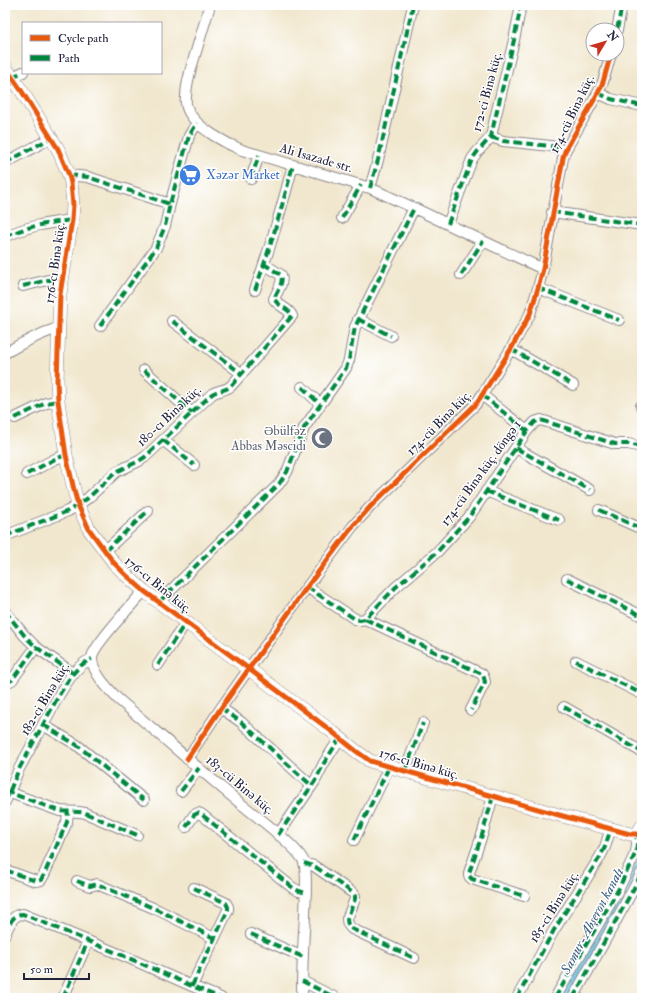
<svg xmlns="http://www.w3.org/2000/svg" width="647" height="1003" font-family="'IM FELL Double Pica',serif">
  <rect width="100%" height="100%" fill="#fff"/>
  <filter id="ink" filterUnits="userSpaceOnUse"><feTurbulence type="fractalNoise" baseFrequency=".025" numOctaves="2"/><feDisplacementMap in="SourceGraphic" scale="8" xChannelSelector="R" yChannelSelector="G"/><feConvolveMatrix kernelMatrix="1 2 1 2 8 2 1 2 1" color-interpolation-filters="sRGB"/></filter>
  <filter id="wash" filterUnits="userSpaceOnUse"><feTurbulence type="fractalNoise" baseFrequency=".012" numOctaves="4" result="noise"/><feDisplacementMap in="SourceGraphic" scale="16" xChannelSelector="R" yChannelSelector="G"/><feGaussianBlur stdDeviation="0.9" result="paint"/><feColorMatrix in="noise" values="0 0 0 0 0 0 0 0 0 0 0 0 0 0 0 0 0 1.4 0 .05"/><feComposite in="paint" operator="in"/></filter>
  <g filter="url(#wash)">
    <rect width="100%" height="100%" fill="#f1e7ce"/>
    <g fill="none" stroke-linecap="round" stroke-linejoin="round">
      <path stroke="#63bde1" stroke-width="9" d="M566,998L640,864L642,858"/>
    </g>
  </g>
  <g filter="url(#ink)">
    <g fill="none" stroke-linecap="round" stroke-linejoin="round">
      <g stroke="#8a8484" stroke-width="12">
        <path id="minor" d="M210,5C205,22 200,38 195,55C191,69 186,82 186,97C185,103 187,109 190,114C199,129 227,144 242,150L370,188L414,208L483,241L543,269
          M617,30L622,5
          M12,77L23,72
          M5,86L15,82
          M598,93L611,99L642,106
          M491,137L503,141L551,146L565,151
          M5,163L51,138
          M69,175L88,177L170,204
          M251,179L259,155
          M370,188L378,160L413,5
          M552,212L642,225
          M342,218L361,185
          M448,224L472,159L478,151L491,137L494,123L514,40L521,5
          M5,237C26,226 49,223 72,220
          M461,275L483,241
          M23,286L48,280H62
          M538,288L619,320
          M255,290C270,249 282,207 293,165
          M358,319L391,336
          M172,321L242,374
          M100,326L156,248L165,226L170,204L189,136L197,123
          M511,349L573,385
          M5,353C22,343 39,334 58,328
          M144,370L192,413
          M302,387L320,404
          M482,395L527,431
          M641,406L642,407
          M15,418L46,403L58,401
          M163,440L194,465
          M516,448L590,490
          M27,474L55,459L66,455
          M486,491L559,520
          M599,510L642,529
          M5,536L68,511L78,505L88,498L116,472L139,461L145,457L212,394C218,390 225,391 231,386L292,316C289,308 279,307 274,299C277,291 284,283 281,275L264,264
          M105,551L148,511
          M567,579L642,616
          M307,587L355,619L360,620L365,619L396,587L437,552L469,517L527,431L535,422L541,420L615,444H628L642,447
          M144,591C134,602 93,646 92,657C91,671 109,690 118,699C159,734 199,769 240,803C255,815 298,847 304,862C308,875 305,902 305,916C303,944 302,971 302,998
          M159,602L279,484L287,472L304,428L346,368L349,360L355,327L414,208
          M5,611L24,635L36,647
          M365,619L482,674L484,678L485,682L471,710
          M576,661L642,694
          M158,665L186,622
          M5,682H8L12,680L36,647L74,674
          M564,707L642,752
          M221,708L241,722L312,786
          M43,725L77,745L99,763L144,800
          M187,759L221,708L307,587L353,526L371,506L475,405L482,395L511,349L530,314L538,288L543,269L563,158L565,151L598,93L603,82L611,54
          M405,771L423,723
          M5,791L60,811C69,812 77,811 85,813L137,835
          M181,791L199,768
          M493,796L483,832L469,873V876L472,879L524,896
          M5,802L19,769L59,695C68,681 76,665 92,659
          M186,827L194,815L198,813L201,814L293,888L299,891L306,893
          M278,835L315,781L324,763L340,738
          M354,840L389,767
          M304,863L314,866L353,893L355,896V899L347,919C347,924 349,926 352,929L414,958
          M5,870L36,881L41,880L44,875L67,822L68,812
          M77,881L87,885L90,886L97,884L118,893L158,910L214,938
          M5,934C9,926 12,914 23,914L124,956L192,986L221,998
          M251,934L303,957
          M302,981L336,998
          M192,986L197,975L228,910V907L226,903L194,888
          M63,998L88,941
          M517,998L554,930L600,857L605,847L611,828
          M555,998L618,890L636,852L637,845L636,834
          M573,998L634,888L642,872"/>
      </g>
      <g stroke="#8a8484" stroke-width="14">
        <path id="tertiary" d="M5,67L21,90L58,149L69,175L71,183L73,205L72,220L60,294L57,380L58,401L66,455L74,490L78,505L89,529L114,563L125,574L144,591L249,669L330,730L356,751L370,761L559,815L630,834H636L640,830L642,826"/>
      </g>
      <use href="#minor" stroke="#fff" stroke-width="10"/>
      <use href="#tertiary" stroke="#fff" stroke-width="13"/>
      <path stroke="#00873e" stroke-width="4" stroke-dasharray="8 4" stroke-linecap="butt" d="M617,30L622,5
        M12,77L23,72
        M5,86L15,82
        M598,93L611,99L642,106
        M491,137L503,141L551,146L565,151
        M5,163L51,138
        M69,175L88,177L170,204
        M251,179L259,155
        M370,188L378,160L413,5
        M552,212L642,225
        M342,218L361,185
        M448,224L472,159L478,151L491,137L494,123L514,40L521,5
        M5,237C26,226 49,223 72,220
        M461,275L483,241
        M23,286L48,280H62
        M538,288L619,320
        M255,290C270,249 282,207 293,165
        M358,319L391,336
        M172,321L242,374
        M100,326L156,248L165,226L170,204L189,136L197,123
        M511,349L573,385
        M144,370L192,413
        M302,387L320,404
        M482,395L527,431
        M641,406L642,407
        M15,418L46,403L58,401
        M163,440L194,465
        M516,448L590,490
        M27,474L55,459L66,455
        M486,491L559,520
        M599,510L642,529
        M5,536L68,511L78,505L88,498L116,472L139,461L145,457L212,394C218,390 225,391 231,386L292,316C289,308 279,307 274,299C277,291 284,283 281,275L264,264
        M105,551L148,511
        M567,579L642,616
        M307,587L355,619L360,620L365,619L396,587L437,552L469,517L527,431L535,422L541,420L615,444H628L642,447
        M159,602L279,484L287,472L304,428L346,368L349,360L355,327L414,208
        M5,611L24,635L36,647
        M365,619L482,674L484,678L485,682L471,710
        M576,661L642,694
        M158,665L186,622
        M5,682H8L12,680L36,647L74,674
        M564,707L642,752
        M221,708L241,722L312,786
        M43,725L77,745L99,763L144,800
        M405,771L423,723
        M5,791L60,811C69,812 77,811 85,813L137,835
        M181,791L199,768
        M493,796L483,832L469,873V876L472,879L524,896
        M5,802L19,769L59,695C68,681 76,665 92,659
        M186,827L194,815L198,813L201,814L293,888L299,891L306,893
        M278,835L315,781L324,763L340,738
        M354,840L389,767
        M304,863L314,866L353,893L355,896V899L347,919C347,924 349,926 352,929L414,958
        M5,870L36,881L41,880L44,875L67,822L68,812
        M77,881L87,885L90,886L97,884L118,893L158,910L214,938
        M5,934C9,926 12,914 23,914L124,956L192,986L221,998
        M251,934L303,957
        M302,981L336,998
        M192,986L197,975L228,910V907L226,903L194,888
        M63,998L88,941
        M517,998L554,930L600,857L605,847L611,828
        M555,998L618,890L636,852L637,845L636,834
        M573,998L634,888L642,872"/>
      <g stroke="#fff" stroke-width="8">
        <path id="cycleway" d="M5,67L21,90L58,149L69,175L71,183L73,205L72,220L60,294L57,380L58,401L66,455L74,490L78,505L89,529L114,563L125,574L144,591L249,669L330,730L356,751L370,761L559,815L630,834H636L642,837
          M187,759L221,708L307,587L353,526L371,506L475,405L482,395L511,349L530,314L538,288L543,269L563,158L565,151L598,93L603,82L611,54"/>
      </g>
      <use href="#cycleway" stroke="#e8590c" stroke-width="5"/>
    </g>
  </g>
  <defs>
    <g id="supermarket-disc" transform="scale(1.15)"><circle r="9.5" fill="#3f7fe0" stroke="#fff"/><path d="M-6-5.5h2.5l.6 2H6L4.5 2H-2.5L-4.4-4H-6ZM-1.5 3.2a1.3 1.3 0 1 0 .1 0ZM3 3.2a1.3 1.3 0 1 0 .1 0Z" fill="#fff"/></g>
    <g id="mosque-disc" transform="scale(1.15)"><circle r="9.5" fill="#6b7280" stroke="#fff"/><path d="M3.5-4.9A6 6 0 1 0 3.5 4.9A5 5 0 1 1 3.5-4.9Z" fill="#fff"/></g>
  </defs>
  <g fill-rule="evenodd">
    <use href="#supermarket-disc" x="190" y="175"/>
    <use href="#mosque-disc" x="322" y="438"/>
  </g>
  <g text-anchor="middle" dominant-baseline="central" stroke-width="3" stroke-linejoin="round" paint-order="stroke">
    <g font-size="13" fill="#22223b" stroke="#fff">
      <text transform="translate(487 92) rotate(-75)">172-ci Binə küç.</text>
      <text transform="translate(572 114) rotate(-64)">174-cü Binə küç.</text>
      <text transform="translate(316 158) rotate(16)">Ali Isazade str.</text>
      <text transform="translate(55 263) rotate(-82)">176-cı Binə küç.</text>
      <text transform="translate(169 416) rotate(-43)">180-cı Binə küç.</text>
      <text transform="translate(439 423) rotate(-45)">174-cü Binə küç.</text>
      <text transform="translate(481 473) rotate(-54)">174-cü Binə küç. döngə 1</text>
      <text transform="translate(158 585) rotate(39)">176-cı Binə küç.</text>
      <text transform="translate(45 699) rotate(-59)">182-ci Binə küç.</text>
      <text transform="translate(419 764) rotate(16)">176-cı Binə küç.</text>
      <text transform="translate(240 785) rotate(40)">183-cü Binə küç.</text>
      <text transform="translate(554 907) rotate(-58)">185-ci Binə küç.</text>
    </g>
    <g font-size="13" fill="#366cbe" stroke="#fff" text-anchor="start">
      <text x="206" y="175">Xəzər Market</text>
    </g>
    <g font-size="13" fill="#5b616d" stroke="#fff" text-anchor="end">
      <text x="306" y="431">Əbülfəz<tspan x="306" dy="15">Abbas Məscidi</tspan></text>
    </g>
    <g font-size="14" font-style="italic" fill="#3c607d" stroke="#fff">
      <text transform="translate(592 921) rotate(-62)">Samur-Abşeron kanalı</text>
    </g>
  </g>
  <rect width="647" height="1003" fill="none" stroke="#fff" stroke-width="20"/>
  <rect x="22" y="22" width="140" height="52" fill="#ffffff" stroke="#a7a7b1"/>
  <rect x="30" y="35" width="20" height="6" fill="#e8590c" stroke="#a7a7b1"/>
  <text x="58" y="42" font-size="12" fill="#22223b">Cycle path</text>
  <rect x="30" y="55" width="20" height="6" fill="#00873e" stroke="#a7a7b1"/>
  <text x="58" y="62" font-size="12" fill="#22223b">Path</text>
  <g transform="translate(605 42) rotate(52)"><circle r="19" fill="#ffffff" stroke="#a7a7b1"/>
  <path d="M0-3L7 15L0 10L-7 15Z" fill="#c8321e"/>
  <text y="-6" font-size="11" font-weight="bold" text-anchor="middle" fill="#22223b">N</text>
  </g>
  <path d="M24 973v6h65v-6" fill="none" stroke="#22223b" stroke-width="2"/>
  <text x="30" y="973" font-size="12" fill="#22223b" stroke="#ffffff" stroke-width="3" paint-order="stroke">50 m</text>
</svg>
